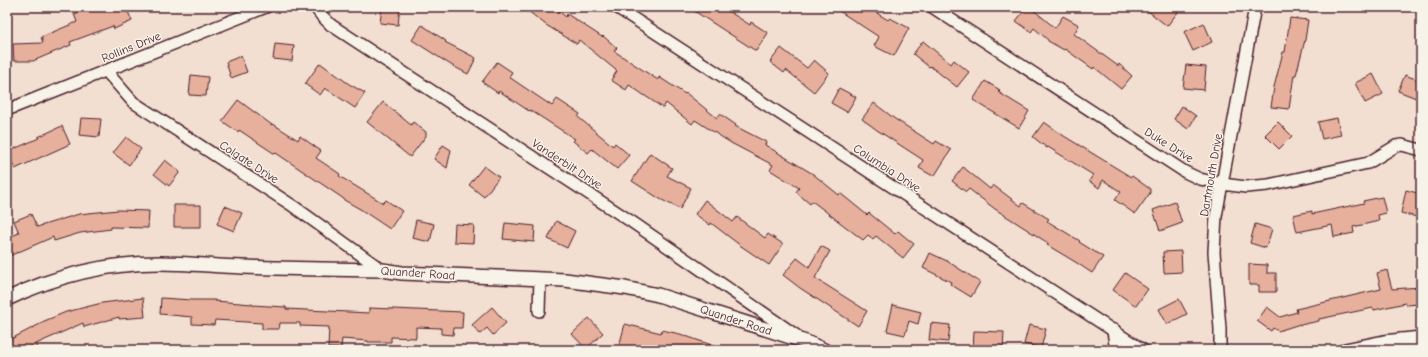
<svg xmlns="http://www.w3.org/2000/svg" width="1428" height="357" font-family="'Comic Neue',sans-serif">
  <rect width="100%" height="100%" fill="#f2dfd1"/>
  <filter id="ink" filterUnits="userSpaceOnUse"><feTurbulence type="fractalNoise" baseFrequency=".025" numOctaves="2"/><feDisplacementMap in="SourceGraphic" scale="8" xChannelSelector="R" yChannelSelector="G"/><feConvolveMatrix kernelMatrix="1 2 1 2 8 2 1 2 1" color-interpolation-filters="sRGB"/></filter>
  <g filter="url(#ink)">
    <path fill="#e7b09c" stroke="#4a1f2b" d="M94,7H126L132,21L114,29L113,26L70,42L71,45L33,61H14L13,44L43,43L41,37L77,22L74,14Z
      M382,7H400L398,25L380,23Z
      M523,7H554L566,17L567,14L602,37L603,36L617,48L614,51L658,80L659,77L685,94L686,93L717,118L720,114L736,125L735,126L766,142L765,145L813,174L839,195L840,193L867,215L869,213L895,234L898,231L914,244L903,258L876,236L873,239L868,235L863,240L812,201L810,204L796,192L799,188L770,170L773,165L731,143L695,120L692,124L666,103L663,108L629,85L626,90L611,80L617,71L579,40L577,44L546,25Z
      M688,7H722L750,25L751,22L768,33L756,51Z
      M833,7H867L888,20L890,18L909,28L894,56L874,46L879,37Z
      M1027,7H1030L1055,28L1063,16L1079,25L1074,34L1118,66L1119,64L1132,76L1121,89L1094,67L1093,69L1065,49L1064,50L1048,41V40L1034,28L1031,32L1016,21Z
      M1143,7H1182L1167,26Z
      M1290,18L1308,20L1305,40L1296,75H1294L1289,109L1271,107L1274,87L1283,52H1285Z
      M1204,23L1212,42L1193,51L1184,32Z
      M422,25L446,41L445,42L476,58L468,74L451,65L412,40Z
      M923,41L951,64L954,60L969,72L957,87L930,66L929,67L913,54Z
      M275,44L294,46L292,61L273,59Z
      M781,48L807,68L814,60L829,73L814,92L786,70L784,73L770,62Z
      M241,56L247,72L231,78L226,62Z
      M497,62L512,72L509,77L552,106L557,99L580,114L578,117L613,146L615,143L629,155L617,169L592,149L588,153L573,141L575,139L530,110L529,111L499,91L498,93L482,82Z
      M320,63L349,84L365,93L355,108L325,88L320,95L305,84Z
      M1186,65L1206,67L1204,90L1183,88Z
      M1373,74L1383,94L1365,103L1355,83Z
      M191,75L208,77L206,96L189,95Z
      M1405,75L1421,81V86L1416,98L1398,91Z
      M985,81L1000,90L998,92L1029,111L1019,128L973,100Z
      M839,88L856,97L847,112L831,103Z
      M238,100L272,125L273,124L298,140L300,136L321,151L316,158L340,174L339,176L383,203L386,200L402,211L390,229L360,209L344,200V199L276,153L275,154L239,130L238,132L222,121Z
      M383,102L411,125L413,122L426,132V136L410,157L367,122Z
      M874,103L895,119L934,144L936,141L951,150L935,175H931L919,168L923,160L877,130L862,119Z
      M1182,106L1196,116L1188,129L1174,119Z
      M81,118L101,119L99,137L79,135Z
      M1337,118L1341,135L1322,139L1318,122Z
      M1044,122L1064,136L1131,177L1132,176L1150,189V193L1135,214L1115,200L1121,192L1103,180L1099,188L1089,181L1093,175L1048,147L1047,148L1033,137Z
      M1278,122L1292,136L1279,149L1265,135Z
      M62,126L70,144L15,169L7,152L39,138L38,137Z
      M126,137L141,149L129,165L113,153Z
      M443,145L451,150L447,168L434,159Z
      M650,153L672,168L667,176L691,188L680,209L660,199L632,181Z
      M165,160L180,172L169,186L154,174Z
      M484,166L499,177L484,197L469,185Z
      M963,167L990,189L993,185L1021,206L1023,203L1049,219L1047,221L1080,241L1079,242L1103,257L1092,273L1077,263L1047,245L1048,243L995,209L969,189L966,192L952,181Z
      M1406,190L1421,194V218L1401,213Z
      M1382,197L1386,213L1378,215L1379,221L1353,227L1354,233L1334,237L1332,225L1297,232L1293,215L1312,211V214L1364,203L1363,201Z
      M705,200L733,222L737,217L765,238L768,234L783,244L769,265L741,246L711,223L710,225L695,214Z
      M1175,202L1182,223L1160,231L1153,210Z
      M174,205H201V227H174Z
      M225,206L242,213L234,231L217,224Z
      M118,210L149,211L148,228L111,227V229L80,233L54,241L53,237L7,257V238L19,233L14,221L31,214L37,227L79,214Z
      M416,220L434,224L430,242L412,238Z
      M556,221L575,231L567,248L548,239Z
      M505,223L535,226L534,242L503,239Z
      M455,224L474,225L473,243L454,242Z
      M1255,224L1272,229L1266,248L1250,243Z
      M821,246L830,251L815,278L867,311L858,326L800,288L783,275L797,258L809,267Z
      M1181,251L1182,272L1164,273L1163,252Z
      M930,253L947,261L980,282L971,297L950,284L951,282L923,268Z
      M1249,264L1267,265V273H1276V292H1259V285H1249Z
      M1387,270L1392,289L1421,287V304L1406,305L1405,303L1374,310L1373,308L1319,319V321L1300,325V324L1278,331L1273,328L1271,331L1257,321L1267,307L1280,317L1297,312L1296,309L1381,289L1377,273Z
      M1125,273L1148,289L1136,306L1113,290Z
      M143,298L145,317L119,319V317L84,327L83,323L36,344L39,350H7V341L42,323V322L66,312L102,303Z
      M161,298L192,300H215V301L252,304V305L286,307V309L369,313V308L463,312L462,328H454L453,335L441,334V328L416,327V338L391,337V342H368V341L342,339L341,348H328L329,327L300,326V323H280L279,329H262V323L215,320L214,325L192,324V317L160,314Z
      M1179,299L1187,314L1167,324L1159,309Z
      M893,305L921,312L918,324L909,321L905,335L887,331Z
      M492,307L506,323L493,335L487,328L480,334L472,325Z
      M589,318L603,333L586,349L572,334Z
      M931,323L950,325L948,342L929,340Z
      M625,324L661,333L662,330L680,334L720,348L719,350H618Z
      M1029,325L1046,329L1041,348L1024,344Z
      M974,331L1004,332L1003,350H973Z"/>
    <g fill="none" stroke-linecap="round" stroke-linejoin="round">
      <g stroke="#4a1f2b" stroke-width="14">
        <path id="minor" d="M315,7L322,16L331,25L632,222L797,336
          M616,7L1143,350
          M932,7L1185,172L1200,179L1222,184L1246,187L1268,185L1368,163L1396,146L1402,145L1421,150
          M106,71L133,102L293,206L382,270
          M7,110L266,7
          M539,311L540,279
          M1401,339L1420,350
          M1220,350V329L1214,252L1216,216L1255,7"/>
      </g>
      <g stroke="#4a1f2b" stroke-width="16">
        <path id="tertiary" d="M7,299C55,276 107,263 160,263C187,263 214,266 242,267C288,269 335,269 382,270L402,273L565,280L625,288L658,295L806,342L824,350
          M1114,331L1116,344L1115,350
          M1345,350L1384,342L1421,338"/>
      </g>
      <use href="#minor" stroke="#f7f3e8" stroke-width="11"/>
      <use href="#tertiary" stroke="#f7f3e8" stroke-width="13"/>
    </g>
  </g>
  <g text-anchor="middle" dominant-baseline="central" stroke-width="3" stroke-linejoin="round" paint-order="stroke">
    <g font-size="12" fill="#4a1f2b" stroke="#f7f3e8">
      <text transform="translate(131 47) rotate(-22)">Rollins Drive</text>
      <text transform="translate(1169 145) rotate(32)">Duke Drive</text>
      <text transform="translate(249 162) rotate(33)">Colgate Drive</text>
      <text transform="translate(567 164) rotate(33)">Vanderbilt Drive</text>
      <text transform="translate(887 168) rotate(33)">Columbia Drive</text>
      <text transform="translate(1211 175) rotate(-80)">Dartmouth Drive</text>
      <text transform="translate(418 273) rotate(4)">Quander Road</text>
      <text transform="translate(736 320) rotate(18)">Quander Road</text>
    </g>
  </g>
  <rect width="1428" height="357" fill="none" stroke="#f7f3e8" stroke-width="24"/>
  <rect x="12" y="12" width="1404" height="333" fill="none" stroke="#4a1f2b" stroke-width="1.5" filter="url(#ink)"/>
</svg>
